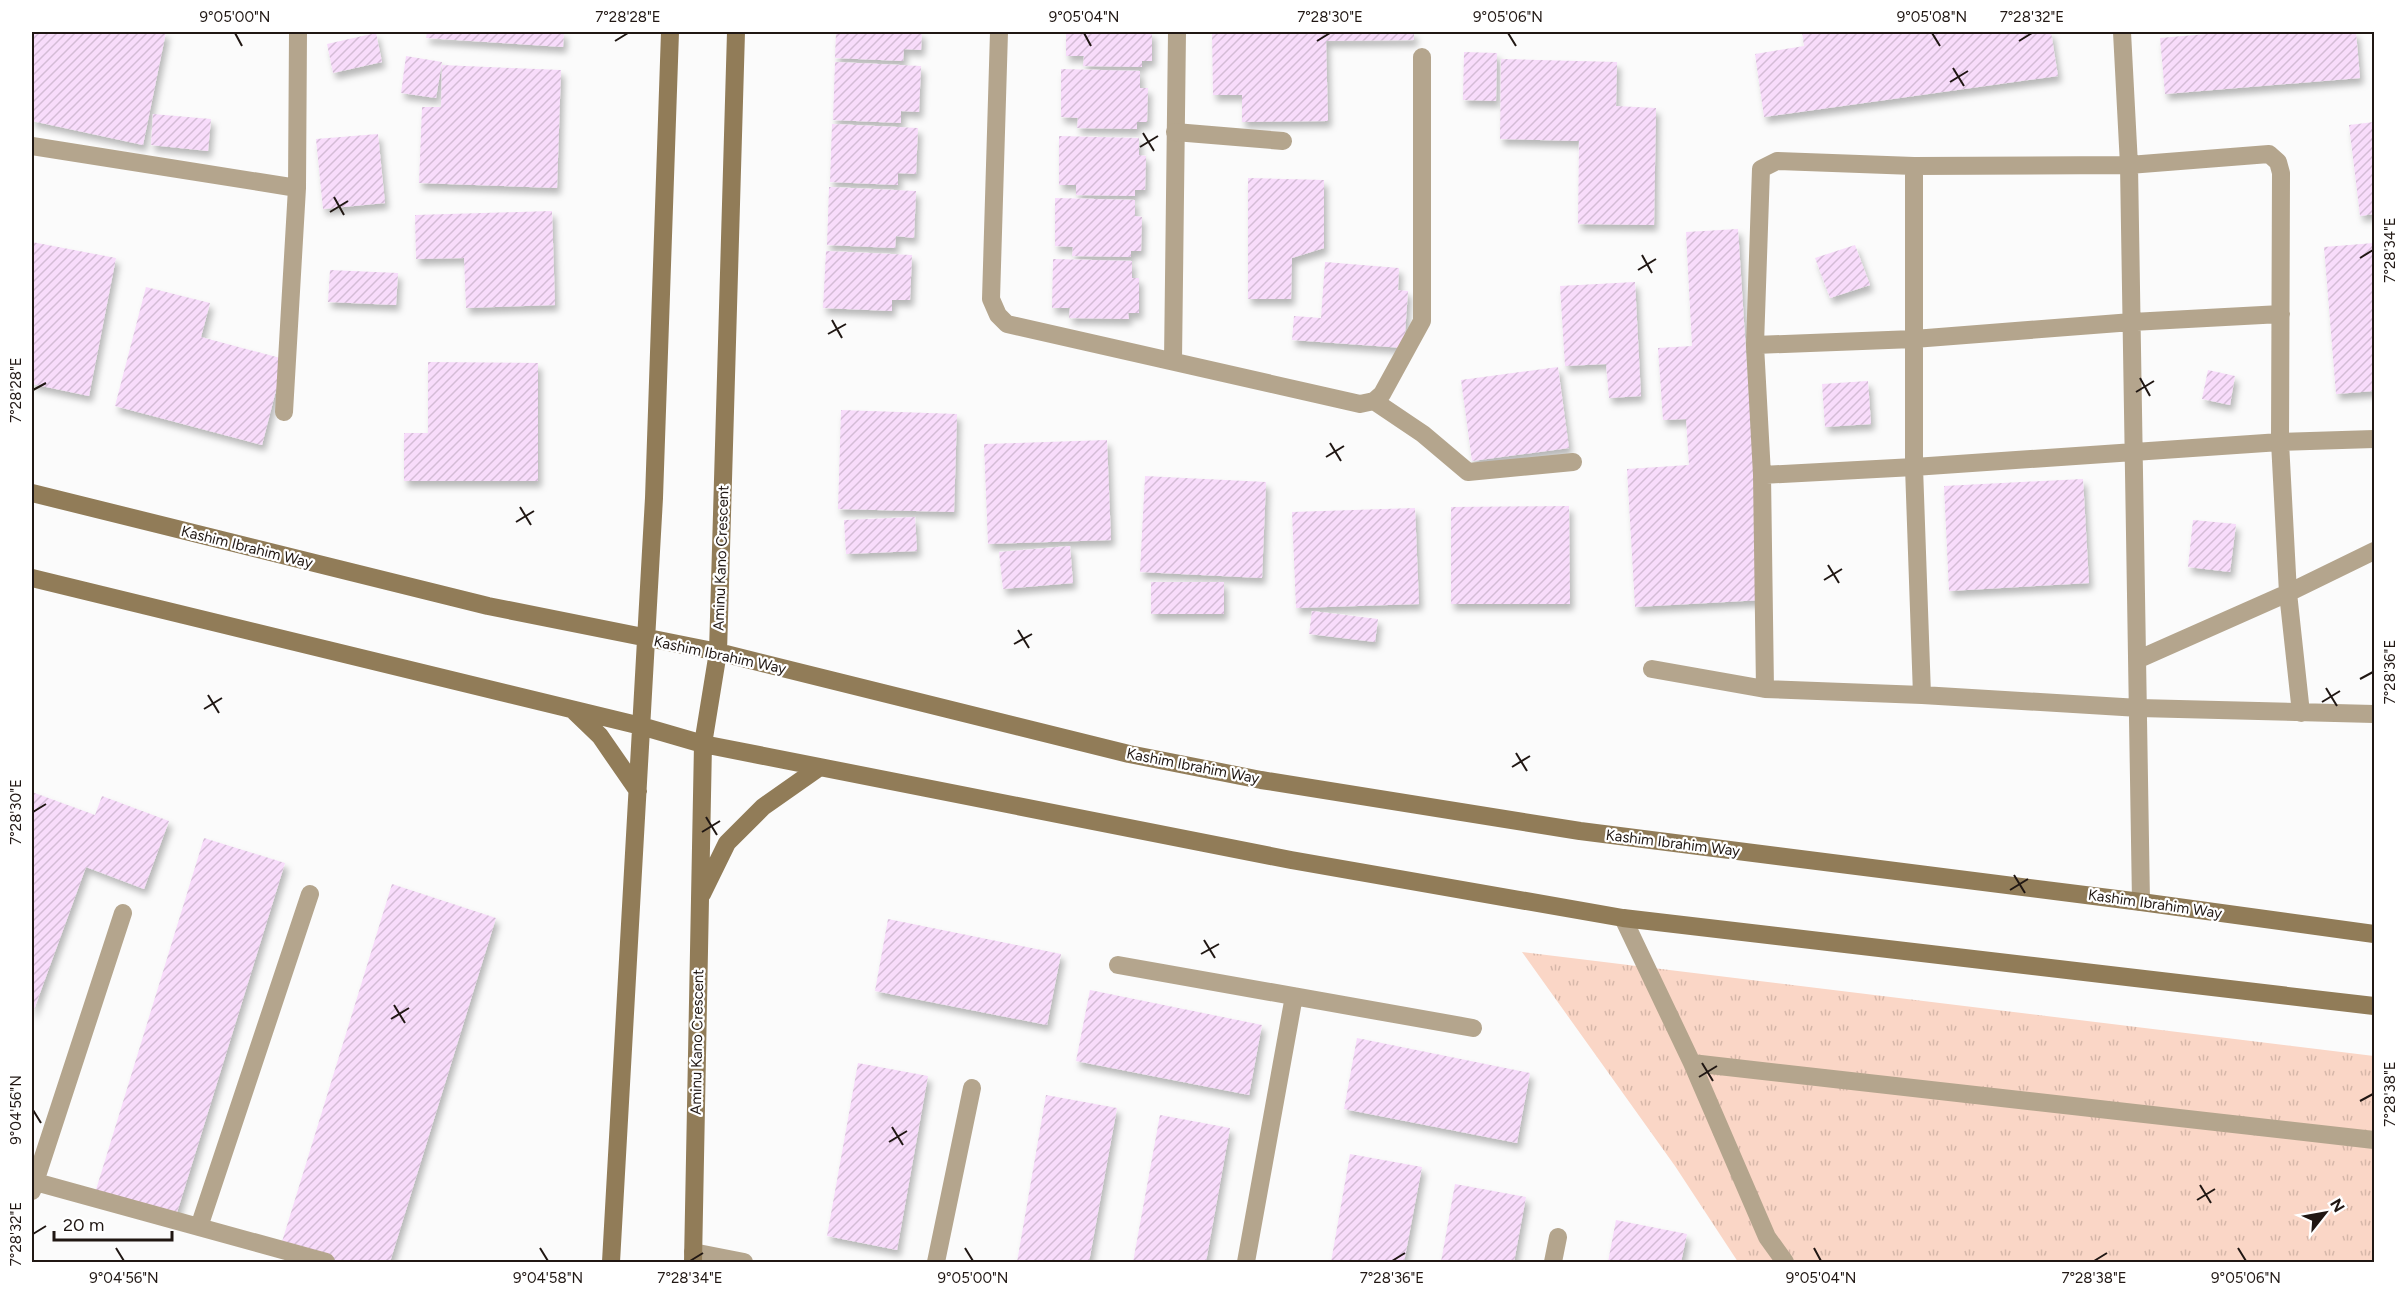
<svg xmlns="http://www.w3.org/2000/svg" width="2406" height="1294" font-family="Figtree,sans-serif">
  <defs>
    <pattern id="park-tufts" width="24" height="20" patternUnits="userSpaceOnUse" patternTransform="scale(1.5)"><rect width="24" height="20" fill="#fad6c6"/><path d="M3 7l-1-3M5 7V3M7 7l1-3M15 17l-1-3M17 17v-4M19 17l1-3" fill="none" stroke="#d6b7a9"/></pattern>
    <pattern id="building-hatch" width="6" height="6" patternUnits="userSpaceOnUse" patternTransform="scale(1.5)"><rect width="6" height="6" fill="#f8dcfb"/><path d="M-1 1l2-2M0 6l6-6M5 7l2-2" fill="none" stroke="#d4bcd6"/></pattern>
    <filter id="shadow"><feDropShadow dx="3.5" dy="6" stdDeviation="3" flood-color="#0004"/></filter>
  </defs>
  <rect width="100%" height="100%" fill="#fbfbfb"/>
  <path fill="url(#park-tufts)" d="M1522,952L2374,1056V1262H1738L1675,1166Z"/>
  <path fill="url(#building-hatch)" filter="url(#shadow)" d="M32,32H166L143,145L32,121V60L34,47L32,46Z
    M427,32H564L563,47L426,38Z
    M836,32H922L921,50L904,49L903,61L835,58Z
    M1066,32H1152V61H1142V67L1083,66L1084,56H1066Z
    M1212,32H1414V40L1326,41L1328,121L1242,122V95H1213Z
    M1802,32H2051L2058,76L1764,117L1755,54L1804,46Z
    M2205,32H2356L2360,78L2165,94L2160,38L2206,34Z
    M376,33L382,62L333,73L327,44Z
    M1464,52L1497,53L1496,101L1463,100Z
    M406,56L442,62L436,98L401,93Z
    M1501,59L1617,62L1616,106L1656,108L1654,225L1578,224L1579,141L1500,139Z
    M835,62L921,66L919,112L901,111V123L833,120Z
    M442,65L561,70L557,188L419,183L422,107H441Z
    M1061,69L1140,71V88H1148L1147,122H1137V129L1077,128L1078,118L1061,117Z
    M153,114L211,119L208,151L151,145Z
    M2374,122V214L2360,216L2349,125Z
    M832,124L918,128L916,174L898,173V185L830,182Z
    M378,134L385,203L323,209L316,139Z
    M1059,136L1139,138V155L1146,156L1145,190H1135V196L1076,195V185H1059Z
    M1248,178L1324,180V248L1292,258L1291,299H1248Z
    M829,187L916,191L914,238L896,236L895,248L827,245Z
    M1055,198L1135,200V216L1142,217L1141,251H1131V257L1072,256L1073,247L1055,246Z
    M552,211L555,305L466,308L464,258L416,259L415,215Z
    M1738,229L1762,600L1635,607L1627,469L1689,465L1686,419L1663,420L1658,348L1692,346L1686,232Z
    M32,242L116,258L89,396L32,384Z
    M2374,243V391L2336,394L2324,247Z
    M1855,245L1870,285L1830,298L1815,258Z
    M826,251L912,255L910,300H892V311L823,308Z
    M1053,259L1132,261V278H1139V313H1128L1129,319L1069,318L1070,308H1052Z
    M1325,262L1399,268L1398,290L1408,291L1404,348L1292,340L1294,316L1321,318Z
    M330,270L398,273L396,305L328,302Z
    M1635,282L1641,396L1609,398L1606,364L1565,366L1560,286Z
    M146,287L210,303L201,337L284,359L262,445L115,406Z
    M428,362L538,363V481H404V433H428Z
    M1558,367L1569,448L1472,461L1461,380Z
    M2208,370L2235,376L2230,405L2202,399Z
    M1868,381L1871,424L1825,427L1822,384Z
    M841,410L957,414L954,512L838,509Z
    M1107,440L1111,540L988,544L984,444Z
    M1145,476L1266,482L1262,578L1140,572Z
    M2083,479L2089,583L1949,591L1944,486Z
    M1569,506L1570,604H1451V507Z
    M1415,508L1419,604L1296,608L1292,512Z
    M915,517L917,551L846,554L844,520Z
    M2193,520L2236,524L2230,572L2188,567Z
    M1070,546L1073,583L1003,589L999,552Z
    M1151,582H1224V614H1151Z
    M1312,611L1378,619L1375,642L1309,634Z
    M32,792L95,815L102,796L169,821L144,889L86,867L32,1015Z
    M204,838L285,863L175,1219L95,1193Z
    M392,884L496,918L390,1262H334L281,1245Z
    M888,919L1061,954L1047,1025L875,991Z
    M1090,990L1262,1025L1249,1095L1076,1061Z
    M1357,1038L1530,1073L1517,1143L1344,1109Z
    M858,1063L928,1076L897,1250L827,1236Z
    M1046,1095L1117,1108L1089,1262H1017Z
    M1160,1115L1230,1128L1206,1262H1133Z
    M1350,1154L1422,1167L1404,1262H1331Z
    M1455,1184L1526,1197L1514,1262H1441Z
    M1616,1220L1687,1234L1681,1262H1608Z"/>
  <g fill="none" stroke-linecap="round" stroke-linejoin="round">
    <path stroke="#b4a58d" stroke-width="18" d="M999,32L991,299L998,315L1007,324L1360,404L1374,401L1382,394L1422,321V57
      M2122,32L2129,165L2141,902
      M1914,166V467L1922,695
      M1755,345L1914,339L2132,322L2281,314
      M1173,361L1177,32
      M1374,401L1423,434L1468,472L1573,462
      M1762,475L1914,467L2280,442L2374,439
      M2139,659L2288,593L2374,551
      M1652,669L1765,689L1922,695L2139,708L2374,714
      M1765,689L1762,475L1755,345L1761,169L1777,161L1914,166L2129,165L2269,154L2278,162L2281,173L2280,442L2288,593L2301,713
      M1623,918L1692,1063L1767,1237L1785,1262
      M1692,1063L2374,1140"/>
    <path stroke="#b4a58d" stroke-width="18" d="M1175,132L1283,141
      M32,146L297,188
      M284,412L297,188L298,32
      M1118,965L1473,1028
      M32,1181L326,1262
      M32,1191L123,913
      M199,1227L310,894
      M693,1252L744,1262
      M936,1262L972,1088
      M1246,1262L1294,996
      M1553,1262L1558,1237"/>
    <path stroke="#917c58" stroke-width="18" d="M32,493L488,606L718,652L1129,754L1261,780L1580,831L2141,902L2374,934
      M32,578L641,726L703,744L1291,860L1623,918L2374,1006
      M573,710L600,736L638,791
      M702,894L727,843L763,807L820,767
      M611,1262L654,498L670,32
      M693,1262L703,744L718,652L736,32"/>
  </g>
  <path fill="none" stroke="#201713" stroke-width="2" d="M235,33L242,46M1084,33L1091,46M1508,33L1516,46M1932,33L1940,46M615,41L628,33M1317,41L1330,33M2019,41L2032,33M1953,68L1964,86M1950,82L1968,71M1143,133L1154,151M1140,147L1158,136M334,197L344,215M330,212L348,201M1642,255L1652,273M2360,258L2373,250M1638,270L1656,259M832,320L842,338M828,334L846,324M2140,378L2150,396M33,390L46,383M2136,392L2154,381M1330,443L1341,461M1326,457L1344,446M520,507L531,525M516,522L534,511M1828,565L1839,583M1824,580L1842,569M1018,630L1029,648M1014,644L1032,634M2360,679L2373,672M2326,688L2337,706M208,695L219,713M2322,702L2340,691M204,709L222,698M1516,753L1527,771M1512,767L1530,756M33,812L46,804M706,817L717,835M702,832L720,821M2014,875L2025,893M2010,890L2028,879M1204,940L1215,958M1201,954L1219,944M394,1005L405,1023M391,1019L409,1008M1702,1063L1713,1081M1699,1077L1717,1066M2360,1101L2373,1094M33,1110L41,1123M892,1127L903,1145M889,1142L907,1131M2200,1185L2211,1203M2197,1200L2215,1189M33,1234L46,1226M116,1248L124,1261M540,1248L548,1261M965,1248L973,1261M1814,1248L1821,1261M2238,1248L2246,1261M690,1261L703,1253M1392,1261L1405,1253M2094,1261L2107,1253"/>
  <g text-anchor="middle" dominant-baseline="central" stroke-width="4.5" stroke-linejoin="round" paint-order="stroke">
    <g font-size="15" fill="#201713" stroke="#fff">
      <text transform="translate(247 547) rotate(14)">Kashim Ibrahim Way</text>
      <text transform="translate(721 558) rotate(-88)">Aminu Kano Crescent</text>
      <text transform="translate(720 655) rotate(12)">Kashim Ibrahim Way</text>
      <text transform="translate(1193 766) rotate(11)">Kashim Ibrahim Way</text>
      <text transform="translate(1673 843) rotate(7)">Kashim Ibrahim Way</text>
      <text transform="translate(2155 904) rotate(8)">Kashim Ibrahim Way</text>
      <text transform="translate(697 1042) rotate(-89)">Aminu Kano Crescent</text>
    </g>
  </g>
  <rect width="2406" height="1294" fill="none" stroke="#ffffff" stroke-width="66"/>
  <g transform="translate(2325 1213) rotate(59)" stroke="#ffffff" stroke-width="4.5" paint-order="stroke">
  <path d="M0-4.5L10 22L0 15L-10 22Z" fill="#201713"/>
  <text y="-9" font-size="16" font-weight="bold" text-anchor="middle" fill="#201713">N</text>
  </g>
  <path d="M54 1231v9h118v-9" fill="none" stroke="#201713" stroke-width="3"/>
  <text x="63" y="1231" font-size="18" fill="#201713" stroke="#ffffff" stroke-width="4.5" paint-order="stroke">20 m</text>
  <rect x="33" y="33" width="2340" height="1228" fill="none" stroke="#201713" stroke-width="2"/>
  <g font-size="15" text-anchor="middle" fill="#201713">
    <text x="235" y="22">9°05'00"N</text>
    <text x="628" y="22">7°28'28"E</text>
    <text x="1084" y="22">9°05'04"N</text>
    <text x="1330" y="22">7°28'30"E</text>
    <text x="1508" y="22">9°05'06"N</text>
    <text x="1932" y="22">9°05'08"N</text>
    <text x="2032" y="22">7°28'32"E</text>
    <text transform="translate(2390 250) rotate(-90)" y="5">7°28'34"E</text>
    <text transform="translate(16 390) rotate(-90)" y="5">7°28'28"E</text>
    <text transform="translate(2390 672) rotate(-90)" y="5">7°28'36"E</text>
    <text transform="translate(16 812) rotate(-90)" y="5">7°28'30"E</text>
    <text transform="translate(2390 1094) rotate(-90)" y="5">7°28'38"E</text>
    <text transform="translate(16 1110) rotate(-90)" y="5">9°04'56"N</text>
    <text transform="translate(16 1234) rotate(-90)" y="5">7°28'32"E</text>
    <text x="124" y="1283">9°04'56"N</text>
    <text x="548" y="1283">9°04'58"N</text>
    <text x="690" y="1283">7°28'34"E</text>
    <text x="973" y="1283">9°05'00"N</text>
    <text x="1392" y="1283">7°28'36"E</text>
    <text x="1821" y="1283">9°05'04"N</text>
    <text x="2094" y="1283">7°28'38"E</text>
    <text x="2246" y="1283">9°05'06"N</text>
  </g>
</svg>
